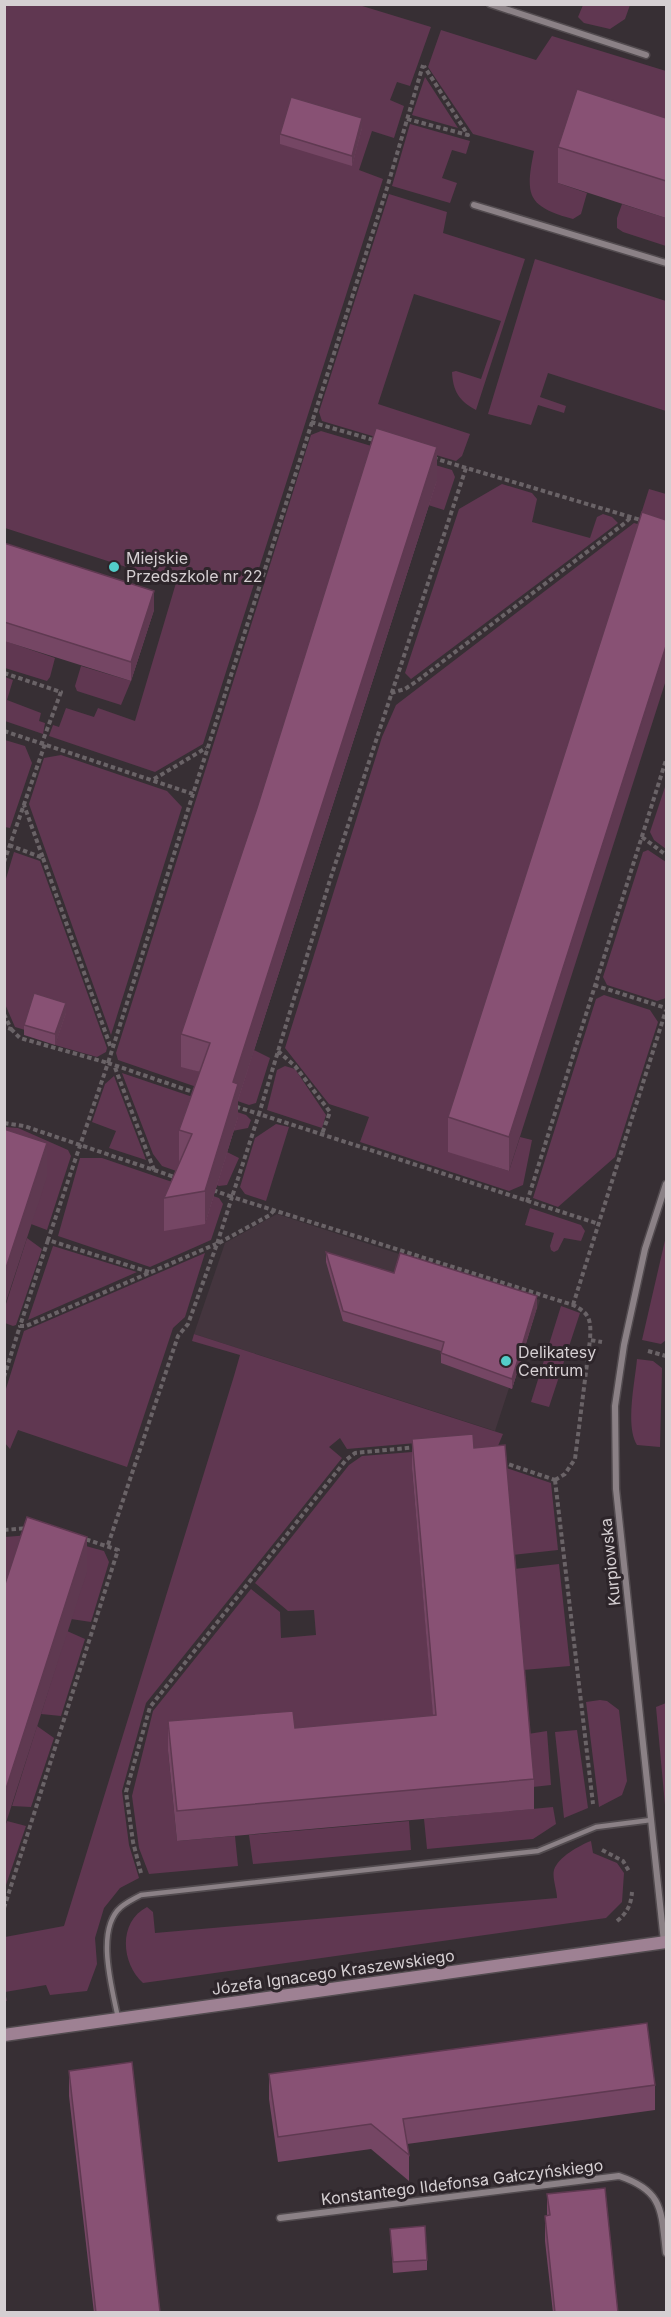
<svg xmlns="http://www.w3.org/2000/svg" width="671" height="2317" font-family="Inter,sans-serif">
  <rect width="100%" height="100%" fill="#372f34"/>
  <path fill="#44353e" d="M277,1214L540,1300L512,1389L509,1388L495,1431L194,1334L225,1243Z"/>
  <path fill="#603751" d="M613,4L630,5L625,19L610,29L584,23L578,17L583,5Z
    M5,5H359L431,27L410,86L397,82L390,100L404,106L394,138L372,131L359,170L383,179L203,744L155,772L49,736L53,725L59,727L66,708L94,717L98,708L135,721L176,583L5,528Z
    M441,30L536,60L552,36L666,71V154L558,183L587,193L581,214L573,219C527,206 525,196 534,151L473,134L428,67Z
    M425,77L458,128L412,115Z
    M410,124L470,141L466,154L452,150L442,178L457,183L450,203L392,186Z
    M389,194L447,212L443,233L525,259L476,410C459,401 453,391 452,372L456,371L481,379L501,321L414,294L378,404L470,434L462,456L456,461L322,421L319,412Z
    M622,204L666,218V246L623,232L617,228V218Z
    M535,259L666,301V411L548,373L540,397L566,406L564,413L538,405L531,425L488,414Z
    M321,431L452,470L455,477L444,510L428,505L182,1066L242,1086L254,1050L270,1058L256,1103L249,1105L118,1060L116,1053L311,435Z
    M502,484L532,493L537,499L532,522L590,538L597,517L603,514L612,517L618,523L411,679L405,673L459,509Z
    M649,489L666,494V522L641,514Z
    M634,523L666,532L448,1151L509,1171L520,1137L532,1140L523,1185L509,1191L360,1142L369,1117L329,1104L285,1048L382,737L396,705Z
    M5,641L55,658L50,677L47,681L5,668Z
    M81,666L131,681L121,705L77,691L75,686Z
    M5,677L13,680L7,700L41,713L39,721L45,723L43,734L5,721Z
    M5,740L25,746L32,763L10,828L5,827Z
    M61,755L167,791L182,807L111,1035L29,804L44,758Z
    M666,784V849L654,840L650,832Z
    M648,850L666,862V998L657,1001L607,985L603,977L643,852Z
    M14,852L40,861L107,1048L106,1052L97,1057L55,1045L65,1013L25,1030L15,1027L5,1004V882Z
    M604,995L650,1010L658,1022L615,1157L558,1207L533,1198L596,999Z
    M285,1066L295,1069L326,1115L322,1128L267,1110L277,1070Z
    M122,1073L246,1115L251,1120L248,1128L227,1132L219,1176L227,1152L239,1158L227,1185L219,1186L162,1166L153,1154Z
    M114,1076L146,1160L109,1148L116,1131L92,1122L105,1084Z
    M276,1124L289,1127L266,1201L245,1194L240,1187L255,1138Z
    M5,1127L18,1128L68,1150L71,1156L47,1230L31,1224L5,1163Z
    M80,1158H102L219,1198L223,1204L211,1240L150,1267L58,1236Z
    M530,1208L581,1225L585,1231L581,1241L564,1238L558,1250L554,1252L551,1250L550,1246L554,1233L525,1225Z
    M666,1236V1340L661,1344L642,1340Z
    M27,1238L42,1249L16,1325L13,1326L5,1323V1307Z
    M53,1246L137,1272L28,1320Z
    M205,1253L185,1317L173,1328L127,1467L18,1430L10,1449L5,1443V1392L24,1331Z
    M561,1306L580,1313L549,1407L531,1402Z
    M194,1334L503,1434L495,1453L451,1440L347,1449L340,1438L329,1447L342,1458L146,1703L122,1791L129,1845L139,1878L120,1888L104,1908L95,1938L97,1964L87,1991L50,1995L46,1985L5,1992L7,2001H5V1937L64,1926L234,1376L240,1355L192,1341Z
    M637,1359L653,1361L662,1368L660,1447L637,1445C625,1426 635,1382 637,1359Z
    M450,1449L551,1483L558,1550L512,1555L412,1469L436,1745L293,1740L168,1751L177,1841L235,1836L238,1866L149,1874L139,1848L132,1796L153,1711L251,1589L280,1612L281,1638L316,1635L314,1610L288,1611L255,1583L349,1465L362,1456Z
    M42,1534L104,1551L109,1562L91,1622L71,1619L5,1622V1537Z
    M559,1564L570,1666L523,1670L514,1569Z
    M67,1631L85,1639L61,1716L41,1714Z
    M600,1700L607,1701L619,1710L627,1781L622,1795L599,1807L586,1702Z
    M666,1703V1816L656,1707Z
    M37,1726L54,1738L31,1807L12,1806Z
    M577,1730L588,1808L564,1818L555,1732Z
    M547,1731L551,1785L533,1787L528,1734Z
    M553,1807L556,1824L533,1839L427,1849L424,1819Z
    M7,1821L26,1826L5,1888L4,1829Z
    M409,1821L411,1850L253,1864L249,1835Z
    M591,1841L593,1853L617,1863L624,1873L622,1902L606,1918L143,1983C121,1963 118,1922 147,1907L153,1912L155,1933L557,1898C557,1890 552,1878 554,1870C558,1857 580,1845 591,1841Z"/>
  <g fill="none" stroke-linecap="round" stroke-linejoin="round">
    <g stroke="#524b4f" stroke-width="8">
      <path id="lane" d="M118,2018C112,1988 95,1929 121,1907C127,1902 135,1898 141,1895L538,1851L596,1827L651,1820"/>
    </g>
    <g stroke="#524b4f" stroke-width="9">
      <path id="street" d="M490,4L646,55
        M474,205L666,263
        M664,1942L616,1489L615,1406L624,1345L645,1249L666,1184
        M280,2218L619,2176C664,2191 661,2211 666,2253"/>
    </g>
    <g stroke="#524b4f" stroke-width="15">
      <path id="secondary" d="M4,2035L666,1942"/>
    </g>
    <path stroke="#6a6367" stroke-width="4" stroke-dasharray="4.5 3" stroke-linecap="butt" d="M407,119L468,135L424,66
      M311,422L377,441
      M433,458L644,521
      M466,468L330,880L259,1114L599,1224
      M4,673L61,692L42,743
      M391,693L405,689L417,681L625,523L631,517
      M4,731L193,794L387,188L423,65
      M154,779L206,748
      M642,837L666,855
      M9,845L43,858L24,805
      M43,858L111,1048
      M4,862L45,744
      M594,985L666,1008
      M4,1014L11,1029L4,1027
      M11,1029L20,1038L108,1063L193,794
      M278,1051L295,1066L330,1112L322,1134
      M4,1123L24,1126L154,1170L114,1065
      M154,1170L177,1178
      M213,1190L232,1197L259,1114L234,1106
      M527,1202L666,760
      M274,1210L270,1215L217,1244L232,1197L573,1305C591,1314 591,1321 590,1340L602,1342
      M48,1240L20,1326H26L216,1244
      M149,1272L48,1240L108,1063L196,1093
      M573,1305L666,1010
      M648,1351L666,1356
      M4,1377L20,1326
      M502,1462L555,1480
      M555,1480L593,1804
      M555,1480L565,1474L575,1459L590,1340
      M4,1530L28,1528
      M108,1545L178,1336L188,1324L217,1244
      M602,1850L623,1861L630,1873
      M141,1873L133,1842L126,1792L150,1707L346,1460L355,1453L417,1447
      M4,1908L118,1550L82,1538
      M617,1921C627,1913 631,1905 632,1892"/>
    <use href="#lane" stroke="#8b8186" stroke-width="4.5"/>
    <use href="#street" stroke="#8b8186" stroke-width="6"/>
    <use href="#secondary" stroke="#9e8193" stroke-width="12"/>
  </g>
  <path fill="#754664" d="M666,118V218L558,183V147Z
    M362,128L352,166L280,144V134Z
    M437,480L238,1100V1117L205,1224L164,1231V1198L180,1163H179V1130L200,1072L181,1067V1034Z
    M642,512L509,1171L448,1152V1117Z
    M4,543L154,610L131,681L4,641Z
    M66,1013L55,1045L24,1035V1025Z
    M326,1252L394,1273L537,1307L512,1389L441,1363V1351L343,1321L326,1262Z
    M412,1439L474,1448L534,1779V1809L177,1841L168,1751V1721L295,1728L433,1715L412,1469Z
    M132,2062L160,2313H94L69,2096V2071Z
    M269,2074L655,2085V2110L407,2144L409,2155V2181L371,2149L278,2162L269,2099Z
    M547,2194L618,2313H553L545,2241V2216L547,2215Z
    M390,2229L427,2260V2270L393,2273Z"/>
  <path fill="#5f3951" d="M362,118V128L352,166V156Z
    M437,447V480L238,1100V1117L205,1224V1191L233,1082Z
    M154,591V610L131,681V662Z
    M666,646V680L509,1171V1137Z
    M5,746V781L4,783V748Z
    M66,1003V1013L55,1045V1034Z
    M47,1143V1177L4,1308V1274Z
    M537,1296V1307L512,1389V1379Z
    M87,1537V1572L4,1829V1795Z"/>
  <path fill="#885174" stroke="#5f3951" stroke-width="1.5" d="M577,89L666,118V181L558,147Z
    M291,97L362,118L352,156L280,134Z
    M376,428L437,447L233,1082L238,1084L205,1191L164,1198L192,1134L179,1130L210,1043L181,1034L257,808Z
    M642,512L666,520V646L509,1137L448,1117Z
    M4,543L154,591L131,662L4,622Z
    M34,993L66,1003L55,1034L24,1025Z
    M4,1129L47,1143L4,1274Z
    M326,1252L394,1273L400,1253L537,1296L512,1379L441,1353L444,1342L343,1311Z
    M473,1434L474,1448L505,1445L534,1779L177,1811L168,1721L293,1711L295,1728L436,1715L412,1439Z
    M27,1517L87,1537L4,1795V1587Z
    M647,2023L655,2085L403,2119L409,2155L371,2124L278,2137L269,2074Z
    M132,2062L160,2312L96,2313L69,2071Z
    M605,2188L618,2313H555L545,2216L550,2215L547,2194Z
    M425,2226L427,2260L393,2262L390,2229Z"/>
  <g fill="#53cdc9" stroke="#2d252a" stroke-width="2">
    <circle cx="114" cy="567" r="6"/>
    <circle cx="506" cy="1361" r="6"/>
  </g>
  <g text-anchor="middle" dominant-baseline="central" stroke-width="6" stroke-linejoin="round" paint-order="stroke">
    <g font-size="16" fill="#d5cfd2" stroke="#2d252a" text-anchor="start">
      <text x="126" y="558">Miejskie<tspan x="126" dy="18">Przedszkole nr 22</tspan></text>
      <text x="518" y="1352">Delikatesy<tspan x="518" dy="18">Centrum</tspan></text>
    </g>
    <g font-size="16" fill="#d5cfd2" stroke="#2d252a">
      <text transform="translate(610 1562) rotate(-96)">Kurpiowska</text>
      <text transform="translate(333 1972) rotate(-8)">Józefa Ignacego Kraszewskiego</text>
      <text transform="translate(462 2182) rotate(-7)">Konstantego Ildefonsa Gałczyńskiego</text>
    </g>
  </g>
  <rect width="671" height="2317" fill="none" stroke="#d5cfd2" stroke-width="12"/>
</svg>
